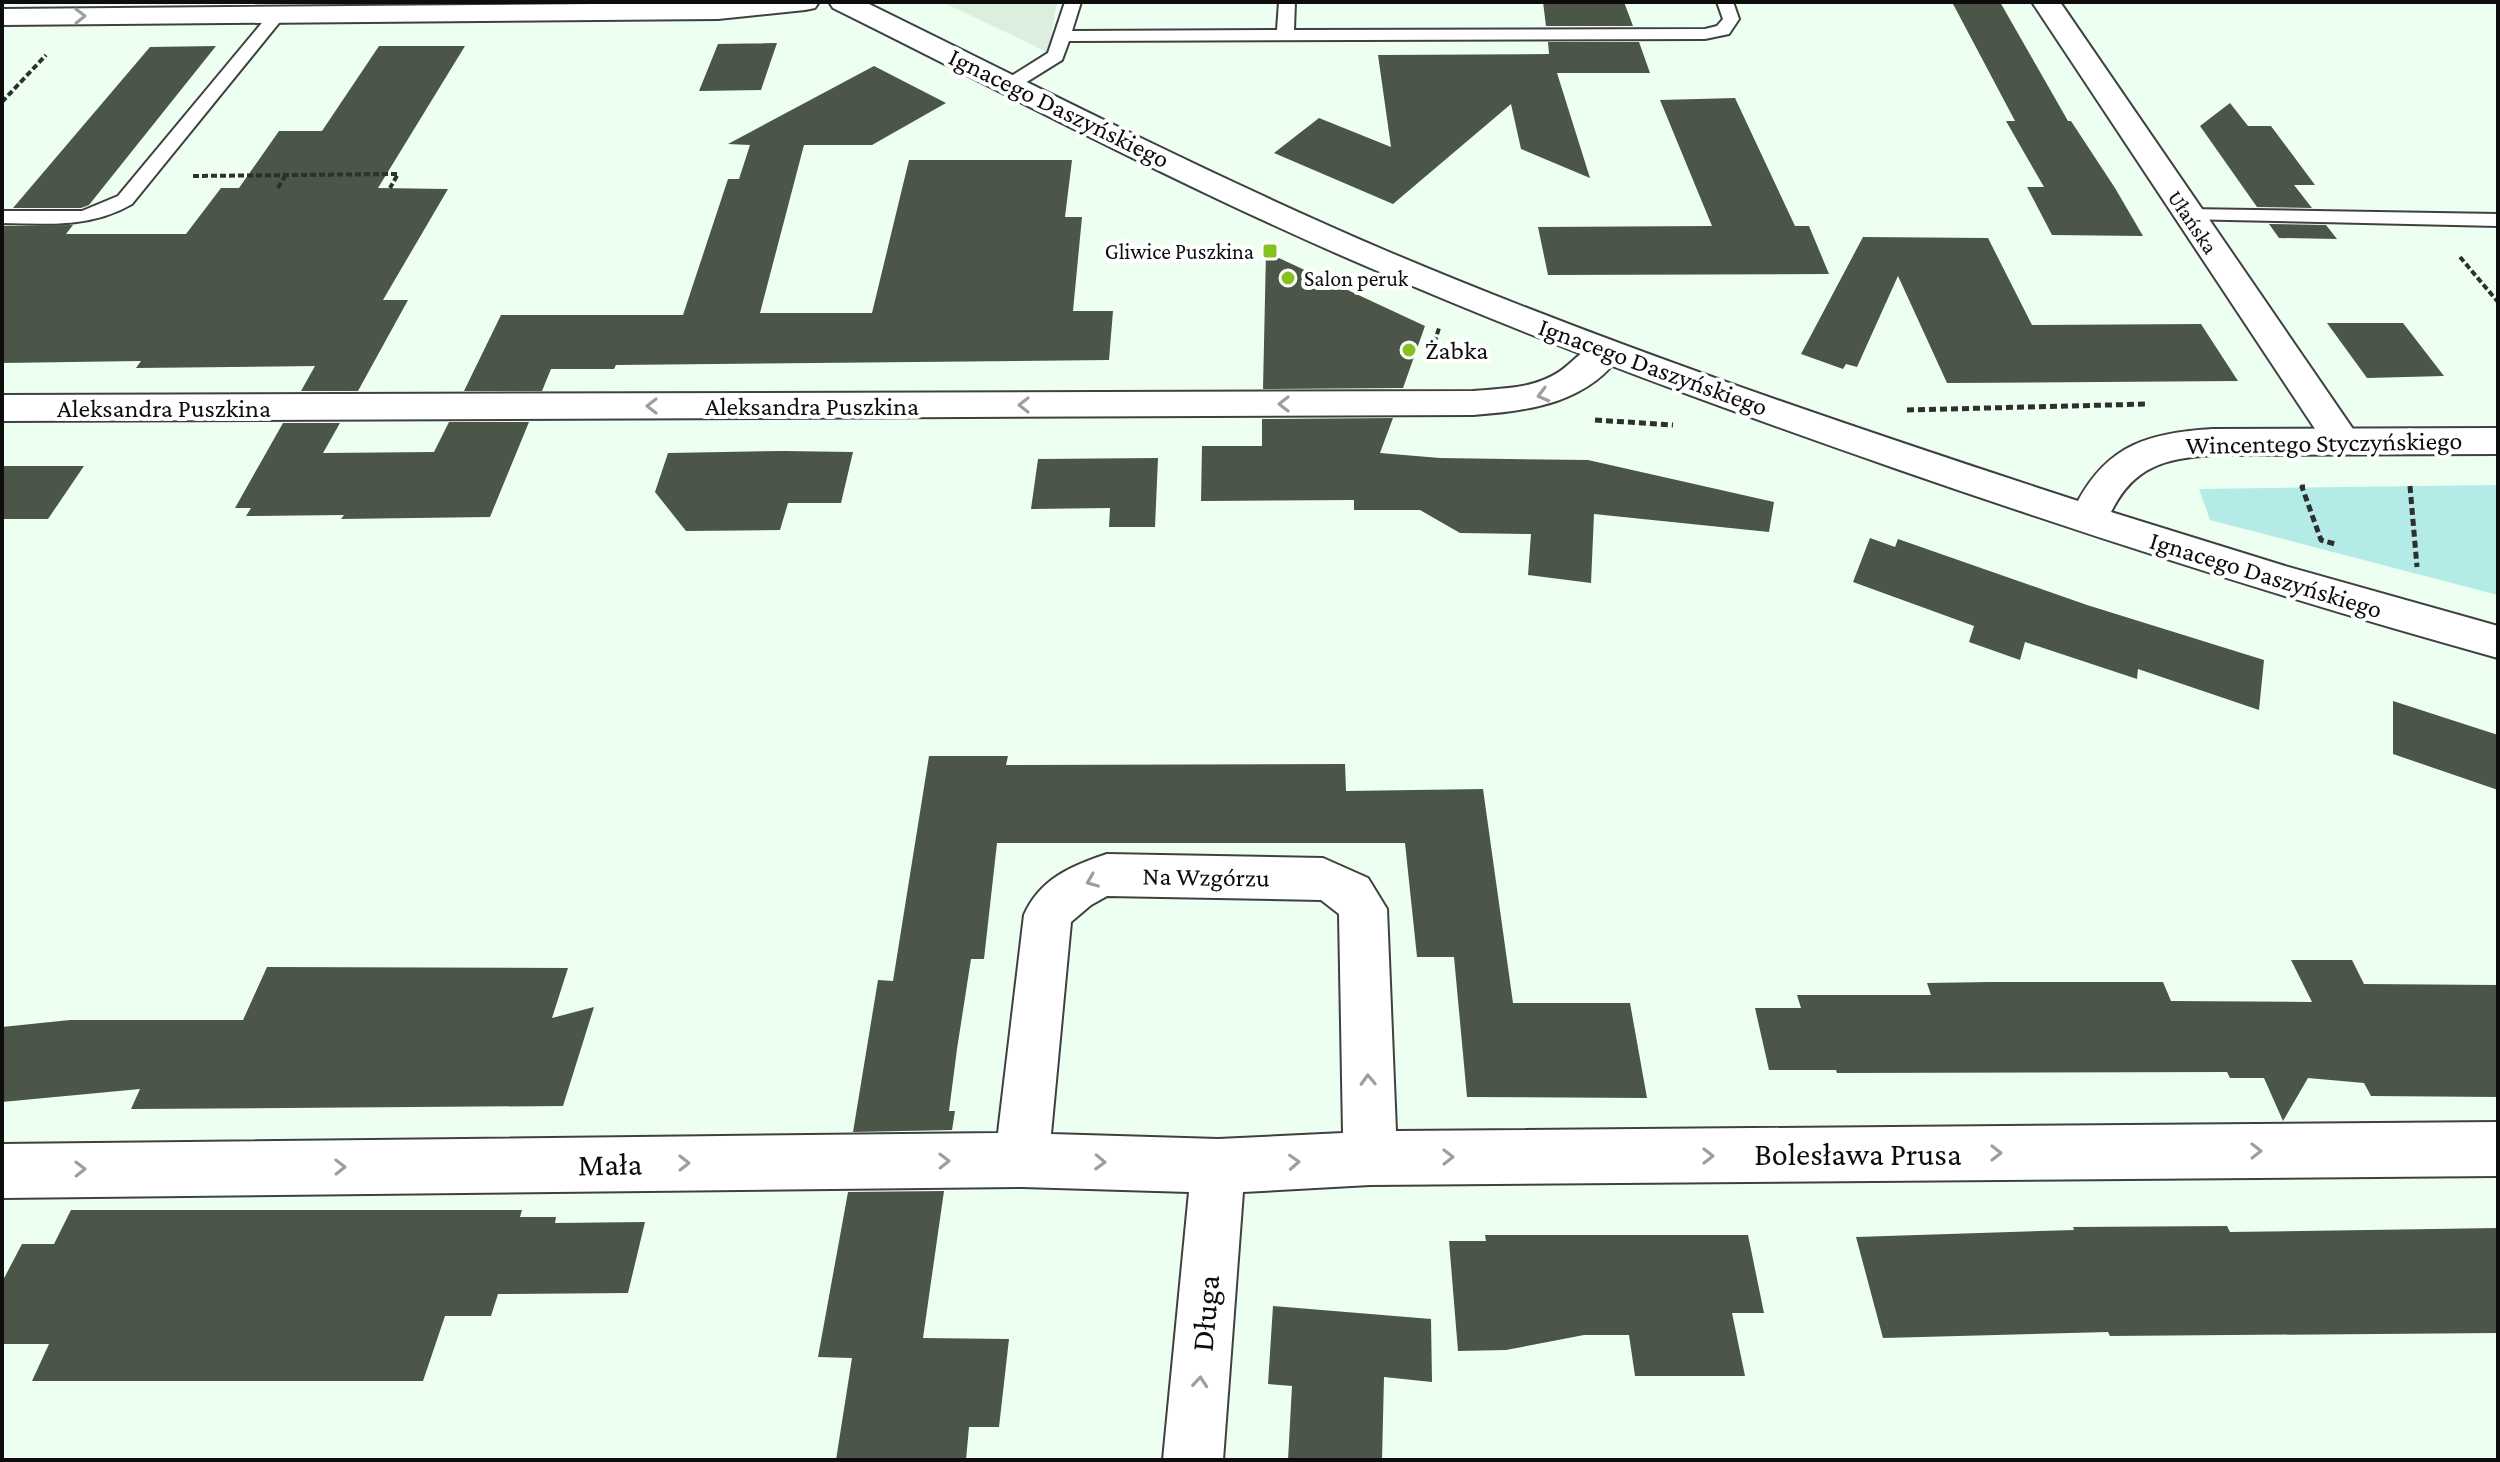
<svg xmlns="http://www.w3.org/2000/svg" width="2500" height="1462" font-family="'Crimson Pro',serif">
  <rect width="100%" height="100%" fill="#edfff1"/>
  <path fill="#b5ebe6" d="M2498,485V595L2210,520L2199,489Z"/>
  <path fill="#dcefdf" d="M942,2H1057L1048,53L1033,45Z"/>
  <path fill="#4b5649" d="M1543,2H1624L1633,26H1546Z
    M1952,2H2000L2068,121H2071L2115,188L2143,236L2052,235L2027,187H2044L2006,121H2015Z
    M1548,42H1639L1650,73H1557L1590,178L1521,149L1511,104L1393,204L1274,153L1319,118L1391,147L1378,55L1549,54Z
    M777,43L761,90L699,91L718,44Z
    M216,46L89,205L81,208H13L150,47Z
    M379,46H465L378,188L448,189L383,300H408L358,391H301L315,366L136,368L141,361L2,363V226L73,225L66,234H186L221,188H239L279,131H322Z
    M874,66L946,103L872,145H804L760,313H872L909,160H1072L1065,217H1082L1073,311H1113L1109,360L616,365L614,369H551L542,391H464L501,315H683L728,179H739L750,145L728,144Z
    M1735,98L1795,226H1809L1829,274L1548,275L1538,227L1712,226L1660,100Z
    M2230,103L2248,126H2271L2315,185H2294L2312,208L2257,207L2200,126Z
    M2269,224L2326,225L2337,239L2279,238Z
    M1863,237L1988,238L2032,325L2201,324L2238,381L1947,383L1898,276L1857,367L1846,364L1843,369L1801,354Z
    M1266,252L1425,326L1403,388L1263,389Z
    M2327,323H2403L2444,376L2367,378Z
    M1393,418L1380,453L1440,458L1588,460L1774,502L1769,532L1594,514L1591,583L1528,575L1531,534L1460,533L1420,510H1354V500L1201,501L1202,446H1262V419Z
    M449,422H529L490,517L341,519L344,515L246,516L251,508H235L283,423H340L323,453L434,452Z
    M783,451L853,452L841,503H788L780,530L686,531L655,492L668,453Z
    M1158,458L1155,527H1109L1110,508L1031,509L1038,459Z
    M2,466H84L48,519H2Z
    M1870,538L1895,547L1898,539L2087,605L2264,660L2259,710L2138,669L2137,679L2025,642L2020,660L1969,642L1974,626L1853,582Z
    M2393,701L2498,735V790L2393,754Z
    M929,756H1008L1006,765L1345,764L1346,791L1483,789L1513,1003H1630L1647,1098L1467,1097L1454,957H1417L1405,843H997L984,959H971L957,1049L949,1111H955L952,1130L853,1132L878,980L893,981Z
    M2291,960H2352L2364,984L2498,985V1097L2371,1096L2364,1083L2308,1078L2283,1121L2264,1078H2230L2227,1072L1837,1073L1836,1070H1769L1755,1008H1801L1797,995H1931L1927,983L1990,982H2163L2171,1001L2312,1002Z
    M267,967L568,968L552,1018L594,1007L563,1106L131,1109L140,1089L2,1102V1027L70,1020H243Z
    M944,1191L923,1338L1009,1339L999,1427H969L966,1460H836L852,1358L818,1357L848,1192Z
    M71,1210H522L520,1217H556L555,1223L645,1222L628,1293L498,1294L491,1316H445L423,1381H32L49,1344H2V1282L22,1244H54Z
    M2227,1226L2230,1232L2498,1228V1333L2110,1336L2108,1332L1883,1338L1856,1237L2074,1230L2073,1227Z
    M1485,1235H1748L1764,1313H1732L1745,1376H1635L1629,1335H1584L1506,1350L1458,1351L1449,1241H1486Z
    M1273,1306L1431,1319L1432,1382L1384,1377L1382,1460H1288L1292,1386L1268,1384Z"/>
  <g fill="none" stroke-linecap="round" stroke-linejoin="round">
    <g stroke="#404040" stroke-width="4">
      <path id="service" d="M1065,2H1081L1072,31L1277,30L1279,2H1295L1294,30L1705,29L1717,26L1723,19L1717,2H1733L1739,19L1729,34L1705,39L1069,41L1062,60L1017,88H1005L1002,84L1005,80L1048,53Z
        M277,10L285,15L283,18L132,204C91,228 47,224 2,223V211H82L118,196L271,12Z
        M2188,209L2498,214V226L2181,219L2178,215L2181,211Z"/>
    </g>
    <g stroke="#404040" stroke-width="4">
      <path id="minor" d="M819,2L815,8L805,10L718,19L2,25V9Z
        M2032,2H2060L2355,432L2361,441L2355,450L2342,454L2329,450Z
        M1605,339L1617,343L1623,351C1590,403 1529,411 1473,415L2,421V395L1473,391C1503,388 1533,389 1559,372C1575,361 1586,345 1605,339Z
        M1107,854L1323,858L1368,878L1387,909L1396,1131L2498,1122V1176L1370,1185L1243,1192L1223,1460H1163L1189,1192L1022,1187L2,1198V1144L998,1133L1024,915C1040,879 1071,866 1107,854ZM1107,896L1321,900L1339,914L1343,1133L1218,1139L1051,1134L1071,922L1091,905Z"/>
    </g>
    <g stroke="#404040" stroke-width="4">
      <path id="tertiary" d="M829,2H865C1038,87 1211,176 1389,252C1614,347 1846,425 2078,501C2109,444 2150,433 2212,429L2498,428V454L2212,455C2164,459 2134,466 2111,512L2285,566L2498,626V658C2295,602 2096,538 1897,469C1719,407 1541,342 1368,267C1186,189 1010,96 833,8Z"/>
    </g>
    <path stroke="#2f2f2f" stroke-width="4" stroke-dasharray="6 3" stroke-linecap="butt" d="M2,102L46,55
      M193,176L398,174L390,188
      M278,188L285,176
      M2460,257L2498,302
      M1429,360L1439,328"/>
    <path stroke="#2f2f2f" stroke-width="5" stroke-dasharray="7 4" stroke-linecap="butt" d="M1907,410L2149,404
      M1595,420L1673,425
      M2410,486L2417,567
      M2305,487H2302L2321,540L2335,544"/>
    <use href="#service" fill="#fff" fill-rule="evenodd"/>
    <use href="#minor" fill="#fff" fill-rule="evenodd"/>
    <use href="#tertiary" fill="#fff" fill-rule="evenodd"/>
  </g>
  <defs><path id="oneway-chevron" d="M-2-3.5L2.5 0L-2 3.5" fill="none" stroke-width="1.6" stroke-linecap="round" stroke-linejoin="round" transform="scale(2)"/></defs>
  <g stroke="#9e9e9e">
    <use href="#oneway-chevron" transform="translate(80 16) rotate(-1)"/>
    <use href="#oneway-chevron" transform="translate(1543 395) rotate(165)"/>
    <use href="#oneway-chevron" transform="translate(1284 404) rotate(180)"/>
    <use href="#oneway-chevron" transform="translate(1024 405) rotate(180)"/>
    <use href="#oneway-chevron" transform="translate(652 406) rotate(180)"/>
    <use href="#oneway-chevron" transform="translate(1092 881) rotate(158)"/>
    <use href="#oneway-chevron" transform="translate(1368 1080) rotate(-92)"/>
    <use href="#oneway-chevron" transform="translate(2256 1151)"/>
    <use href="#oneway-chevron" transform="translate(1996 1153)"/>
    <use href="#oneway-chevron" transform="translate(1708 1156)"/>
    <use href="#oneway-chevron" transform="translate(1448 1157)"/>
    <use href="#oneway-chevron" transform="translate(944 1161) rotate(-1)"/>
    <use href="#oneway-chevron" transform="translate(1100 1162) rotate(2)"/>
    <use href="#oneway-chevron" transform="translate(1294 1162) rotate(-3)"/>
    <use href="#oneway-chevron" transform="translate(684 1163) rotate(-1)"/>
    <use href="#oneway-chevron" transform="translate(340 1167) rotate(-1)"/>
    <use href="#oneway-chevron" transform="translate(80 1169) rotate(-1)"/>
    <use href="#oneway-chevron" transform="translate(1200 1382) rotate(-85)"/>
  </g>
  <g fill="#85c220" stroke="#fff" stroke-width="3">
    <rect x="1262" y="243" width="16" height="16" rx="4"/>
    <circle cx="1288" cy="278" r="8"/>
    <circle cx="1409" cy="350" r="8"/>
  </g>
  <g text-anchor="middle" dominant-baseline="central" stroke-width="8" stroke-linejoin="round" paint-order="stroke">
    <g font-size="22" fill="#0d0d0d" stroke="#fff">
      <text transform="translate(2193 222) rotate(56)">Ułańska</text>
    </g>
    <g font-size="22" fill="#0d0d0d" stroke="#fff" text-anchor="end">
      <text x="1254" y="251">Gliwice Puszkina</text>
      <text x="1304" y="278" text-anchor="start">Salon peruk</text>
    </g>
    <g font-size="26" fill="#0d0d0d" stroke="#fff">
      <text transform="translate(1059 108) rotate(26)">Ignacego Daszyńskiego</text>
      <text transform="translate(1653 367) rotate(20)">Ignacego Daszyńskiego</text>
      <text x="812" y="406">Aleksandra Puszkina</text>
      <text x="164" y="408">Aleksandra Puszkina</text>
      <text transform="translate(2324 443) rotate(-1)">Wincentego Styczyńskiego</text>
      <text transform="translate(2266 575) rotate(17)">Ignacego Daszyńskiego</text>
      <text transform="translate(1206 877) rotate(1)">Na Wzgórzu</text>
    </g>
    <g font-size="26" fill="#0d0d0d" stroke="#fff" text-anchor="start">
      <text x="1425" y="350">Żabka</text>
    </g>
    <g font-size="32" fill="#0d0d0d" stroke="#fff">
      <text x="1858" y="1154">Bolesława Prusa</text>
      <text transform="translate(610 1164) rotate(-1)">Mała</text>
      <text transform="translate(1205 1313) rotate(-85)">Długa</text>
    </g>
  </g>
  <rect width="2500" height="1462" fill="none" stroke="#0d0d0d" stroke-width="8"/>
</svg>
